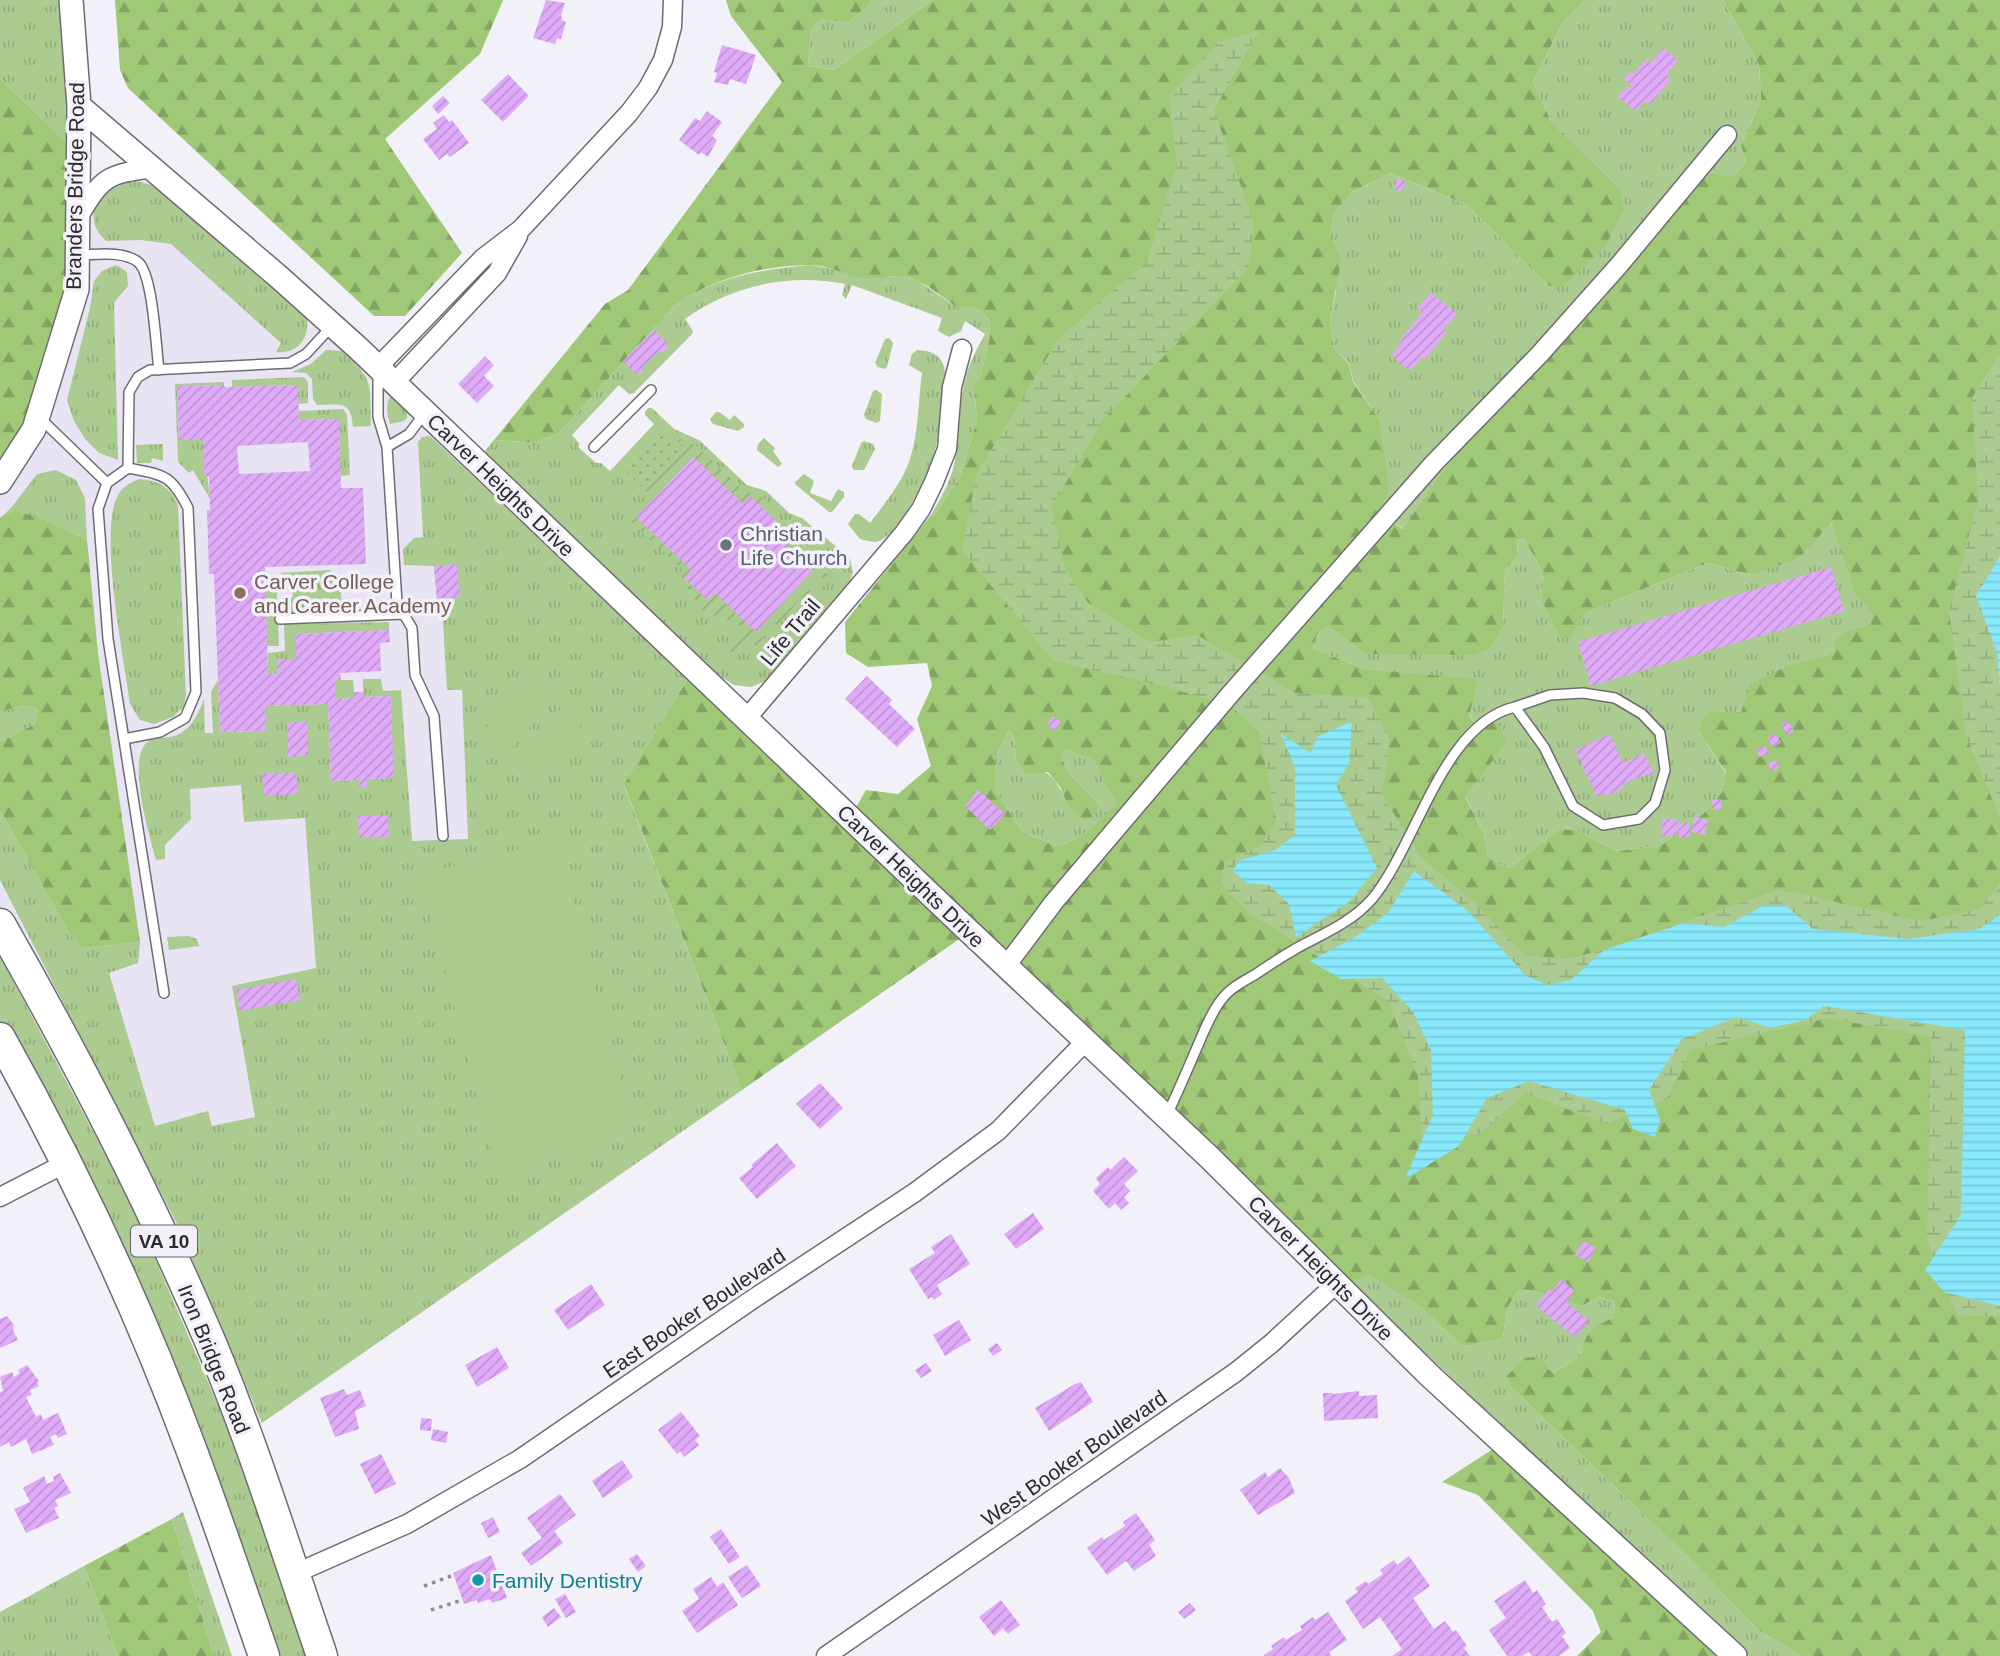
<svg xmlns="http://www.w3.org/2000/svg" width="2000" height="1656" font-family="Arial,sans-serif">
  <defs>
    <pattern id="grass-tufts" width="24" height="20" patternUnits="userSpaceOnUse" patternTransform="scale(1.75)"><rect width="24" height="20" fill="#abcb90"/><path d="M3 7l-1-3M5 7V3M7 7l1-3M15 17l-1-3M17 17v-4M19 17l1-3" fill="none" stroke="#93ae7c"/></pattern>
    <pattern id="forest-firs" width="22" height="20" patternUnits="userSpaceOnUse" patternTransform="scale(1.75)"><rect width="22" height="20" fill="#9fc977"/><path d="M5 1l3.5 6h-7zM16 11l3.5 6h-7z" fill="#82a362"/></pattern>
    <pattern id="wetland-marsh" width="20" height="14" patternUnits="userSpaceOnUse" patternTransform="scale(1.75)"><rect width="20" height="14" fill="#abcb90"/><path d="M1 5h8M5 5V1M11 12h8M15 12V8" fill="none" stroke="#93ae7c"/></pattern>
    <pattern id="park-dots" width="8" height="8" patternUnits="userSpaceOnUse" patternTransform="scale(1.75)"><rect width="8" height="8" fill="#abcb90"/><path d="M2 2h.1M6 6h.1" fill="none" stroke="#93ae7c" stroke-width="1.8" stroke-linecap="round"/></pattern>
    <pattern id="garden-furrows" width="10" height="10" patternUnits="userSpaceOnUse" patternTransform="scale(1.75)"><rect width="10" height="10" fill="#abcb90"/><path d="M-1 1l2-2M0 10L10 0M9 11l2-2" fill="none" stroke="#93ae7c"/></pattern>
    <pattern id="water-rules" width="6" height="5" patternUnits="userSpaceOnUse" patternTransform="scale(1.75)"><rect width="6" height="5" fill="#89e9fc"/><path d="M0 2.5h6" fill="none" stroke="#76c8d8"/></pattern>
    <pattern id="building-hatch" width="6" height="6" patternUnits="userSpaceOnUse" patternTransform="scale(1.75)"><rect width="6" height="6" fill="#dfaaf7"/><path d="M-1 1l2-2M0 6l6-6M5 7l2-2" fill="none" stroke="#c092d4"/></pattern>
  </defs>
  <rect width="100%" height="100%" fill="#f2f0f8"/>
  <path fill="#e8e4f3" d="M153,169L693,670L624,785L742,1090L248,1433L0,922V484L79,218L96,187Z"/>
  <path fill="url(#grass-tufts)" d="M0,0H70L76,151L0,79Z
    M871,0H933L834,70L808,66L811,29L821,19L848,23L868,6Z
    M1585,0H1723L1759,65L1761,100L1741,146L1746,161L1736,174L1726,176L1712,172L1698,183L1606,293L1445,467L1404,529L1379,514V419L1353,381L1349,363L1334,348L1330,321L1336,291L1330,235L1334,211L1352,192L1391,173L1467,205L1549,286L1620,189L1551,121L1533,82L1563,22Z
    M133,180L155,186L307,319C309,339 298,354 276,352L281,343L171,244L141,240L106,241C78,215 102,185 133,180Z
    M116,265L127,272L128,286L114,303L118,460L99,453L85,439L74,421L67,400L90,308L94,281L102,271Z
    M811,265L844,271L862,278L905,276L917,280L959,309L968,307L981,310L989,320L990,336L981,375L974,388L977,419L960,477L935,517L931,515C940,499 950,483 954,465C960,438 958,410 964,384C968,366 976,350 985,334L965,321L961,331L949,337L938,331L942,318L852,285L846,299L842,295L845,284C790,273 731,285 685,319L693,331L692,334L634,393L629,394L619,385L572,435L579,443V448L596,463H601L610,471L654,424L645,415V412L648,408H652L674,429L699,440L747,485L766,491L789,513L802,518L850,558L853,573L850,581L768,680L751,687L734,685L698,663L480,457L494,440L535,443L559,433L674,306C713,277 763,269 811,265Z
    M889,338L893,343L887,367L884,369L878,367L875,363L885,339Z
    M326,350L342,351C375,381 370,383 371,426L353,427C351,399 340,405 317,405L313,399L312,379L306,373L292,372L311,364Z
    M917,350C927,350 939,353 943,364C948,375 942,390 941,401C939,418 939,438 934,454C929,474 897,539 876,542C872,542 865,540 860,539L848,524L855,514H859L870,523C885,503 902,483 910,459C919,432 918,401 922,373L909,365L912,354Z
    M304,377L308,382V403L298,404L297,385L232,387V380Z
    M224,382V385L177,386L179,440H203L210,499L193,470L189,473L178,462L175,384Z
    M876,390L882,394L880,421L877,423L866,419L864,415L873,391Z
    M391,396L407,411V418L404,421L390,424C387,415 385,403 391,396Z
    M343,409L347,415L350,475L340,476L339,419L299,420V411Z
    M716,412H719L730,420L734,415L744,424V427L738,431L713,424L710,419Z
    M430,436L688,678L624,786L742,1090L262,1423L178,1226L0,880V810L69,933L82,948L140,942L138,963L109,973L155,1126L208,1111L212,1126L255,1117L232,986L316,968L305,818L244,822L241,785L190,789L191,819L165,845V859L156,860C150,838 125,755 149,741C155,738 164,738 170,737C189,734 198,715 204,699L205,733H213L211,692L218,680L220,732L266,731V706L328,704L331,781L359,780V787L367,779L393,778L391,696L363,697V679H381L383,691L401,690L412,841L468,839L462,690H447L442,606H449L448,598L437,599L434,566L404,565L403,549L414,538L423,537L418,442L422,437Z
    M764,438L775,448L773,451L782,464L778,467L757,450L758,444Z
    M864,441L873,444L875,449L864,470H854L852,466L861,443Z
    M163,444V461L152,458L151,463H137L136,445Z
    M56,470L76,480L85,498L87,540L41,518L15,512L0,518L11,508L37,474Z
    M804,474L814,481L810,493L831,501L838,489L844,492V497L832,512H829L796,485L795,482Z
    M139,479C159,481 170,486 178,505L186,695L184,706L173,717L154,724L140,720L130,704C124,658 98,533 118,495C123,486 130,483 139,479Z
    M1833,522L1855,595L1874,614L1872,624L1849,630L1834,654L1749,693L1741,712H1710L1699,732L1726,773L1722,792L1704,813L1660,846L1617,851L1576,830L1559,829L1510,868L1497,864L1488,856L1484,834L1465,796L1507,742L1474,723L1469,714L1478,686L1476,680L1365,669L1311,649L1317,634L1328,627L1366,654L1503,626L1505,569L1518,556L1517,541L1524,538L1543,573L1541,599L1570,637L1587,612L1708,563L1751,575Z
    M330,570L340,578L342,611L284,613L282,598L293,597L292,590H282L281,573Z
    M265,575H276L279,646H267Z
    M389,622V630L296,634V659L277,660V674H268V653L285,651L284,624Z
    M335,680H353L355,698L335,699Z
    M25,705L38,709L35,724L0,742V712Z
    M1009,730L1014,737L1016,759C1046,771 1054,772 1067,804H1099L1067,771L1062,756L1066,747L1094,761L1118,804L1085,833L1059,847L1023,833L995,790V759Z
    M188,936L197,939L199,946L169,950L167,937Z
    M0,956L133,1207L236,1447L307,1656H272L0,1024Z
    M1369,1273L1422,1308L1463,1347L1503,1338L1507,1308L1518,1291L1530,1290L1581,1306L1599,1297L1615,1302L1614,1317C1593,1328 1585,1331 1581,1356L1554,1373L1548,1369L1506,1377L1512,1388L1686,1555L1758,1630L1802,1656H1746L1351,1283Z
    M183,1512L232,1656H214L172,1519Z
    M84,1566L118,1656H0V1612Z"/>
  <path fill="url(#forest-firs)" fill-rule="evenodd" d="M115,0H503L480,54L385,139L462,253L405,316H374L128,88L120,70Z
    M726,0H871L868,6L848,23L821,19L811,29L808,66L834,70L933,0H1585L1563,22L1533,82L1551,121L1620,189L1624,208L1606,245L1562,287L1549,286L1467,205L1391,173L1352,192L1334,212L1330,235L1341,261L1330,321L1334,348L1349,364L1353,382L1379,419L1389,487L1379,514L1403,529L1445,467L1606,293L1698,183L1712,172L1726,176L1736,174L1746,161L1741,146L1761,100L1759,65L1723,0H2000V1656H1802L1758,1630L1686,1555L1512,1388L1506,1377L1525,1358L1541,1356L1548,1369L1554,1373L1581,1356C1585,1331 1592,1328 1614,1317L1615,1302L1599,1297L1581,1306L1530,1290L1518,1291L1507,1308L1503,1338L1463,1347L1422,1308L1369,1274L1351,1283L854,811L866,790L898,794L931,766L917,719L932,686L927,663L868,667L846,653L845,622L931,515L935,516L960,477L977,419L974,387L981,375L990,336L989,320L981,310L968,307L959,309C945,299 930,286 914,279C897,272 879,281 861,278C844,274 828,265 810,265C764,265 711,279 674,306L559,433L535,443L494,440L605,304L628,290L782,82L731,16ZM1832,522L1855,595L1873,614L1871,624L1849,630L1836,640L1834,654L1787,666L1750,685L1741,712H1710L1702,720L1699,732L1726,772L1722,792L1704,813L1660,846L1617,851L1576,830L1559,829L1510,868L1498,864L1488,856L1484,834L1465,797L1507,742L1497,722L1474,723L1469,715L1478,686L1476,679L1365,669L1312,649L1317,634L1328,627L1366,654L1474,655L1490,648L1503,626L1505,569L1518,556L1517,541L1524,538L1543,573L1541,599L1560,637L1570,638L1587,612L1708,563L1751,575L1799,558ZM1009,730L1014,737L1016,759L1027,774L1048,772L1060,787L1067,804L1084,821L1092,817L1099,804L1067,771L1062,756L1066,748L1094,761L1117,804L1085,833L1059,847L1023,833L995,790V759Z
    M0,79L76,151L73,290L30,428L0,475Z
    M15,511L41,518L87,540L98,653L140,942L82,948L69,933L0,810V742L35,724L38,709L25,705L0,712V518Z
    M693,670L968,933L742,1090L624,785Z
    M1496,1447L1716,1656H1577L1601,1632L1593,1611L1478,1495L1442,1482Z
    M172,1519L214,1656H118L84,1566Z"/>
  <path fill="url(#wetland-marsh)" d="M1259,31L1214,110L1254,223L1249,267L1103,420L1051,508L1066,570L1088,603L1150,642L1197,635L1296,693L1368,697L1390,739L1382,795L1422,858L1472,900L1525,955L1567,959L1603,950L1779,889L1922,921L1980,909L2000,882V1317L1957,1315L1927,1240L1931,1037L1829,1018L1690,1050L1667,1099L1606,1124L1526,1093L1478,1135L1422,1140L1418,1076L1388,1001L1249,913L1221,884L1225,861L1260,846L1276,821L1260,734L1231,706L1159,685L1053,661L962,550L977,473L1057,341L1097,304L1146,263L1177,165L1169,96L1218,42Z
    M2000,352V818L1966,736L1949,611L1978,500L1972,398Z"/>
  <path fill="url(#park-dots)" d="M659,428H663L685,446L644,489L624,470L623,465Z"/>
  <path fill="url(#garden-furrows)" d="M669,433L697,446L744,491L763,497L768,503L763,509L750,497L743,504L693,457L654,498L644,489L684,446Z
    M646,501L648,504L636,518L691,570L684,578L707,600L715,593L767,641L761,646L753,645C744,652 740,659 730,651L729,647L745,634V630L740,624L731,620H721L700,609L680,574L682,569L629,520Z
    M777,522L831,578L812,598L805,596L800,599L777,626L768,618L801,583L813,594L825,581L770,529Z"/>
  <path fill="#abcb90" d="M528,681L552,702L506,754L482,732Z
    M560,709L584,731L539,782L514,760Z
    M557,839L635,1138L498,1173L420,875Z"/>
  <path fill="url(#water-rules)" d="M2000,556V689L1997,652L1976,596Z
    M1352,721L1349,763L1336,785L1377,868L1350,901L1296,937L1289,904L1269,885L1247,883L1232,870L1241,860L1276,850L1295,835V767L1281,734L1311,753L1317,737Z
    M1414,871L1468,911L1525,975L1548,985L1571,980L1604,950L1684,923L1724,927L1765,905L1786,906L1813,929L1908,939L1979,929L1997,917L2000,912V1306L1944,1292L1925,1270L1961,1215L1965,1030L1824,1006L1805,1020L1770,1028L1737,1017L1682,1039L1649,1090L1660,1120L1655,1137L1633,1129L1625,1110L1529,1081L1487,1098L1459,1146L1405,1179L1433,1115L1431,1050L1413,1012L1382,978L1341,979L1310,961L1354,938L1387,914Z"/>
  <path fill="url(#building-hatch)" fill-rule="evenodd" d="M546,0L565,3L561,15L562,20L566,22L561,39L557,38L555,44L533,38Z
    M722,45L756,55L746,84L730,79L728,85L714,82L717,73L714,72Z
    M1663,48L1678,60L1666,75L1671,79L1650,105L1645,101L1636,111L1618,97L1627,86L1630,88L1632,86L1624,79L1631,71L1635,74L1637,69L1647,59L1651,63Z
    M508,74L529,96L503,122L481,100Z
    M443,96L450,103L438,114L432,106Z
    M707,111L722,122L712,136L717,140L708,157L701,152L699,155L679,140L695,118L700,121Z
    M444,115L449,122L452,120L469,143L450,157L447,154L439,160L423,139L437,129L433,123Z
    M1399,178L1406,182L1400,192L1393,187Z
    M1431,293L1457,314L1444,329L1446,333L1424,360L1422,357L1411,370L1400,364L1392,355L1402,342L1400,340L1422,313L1417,308Z
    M654,330L667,343L666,345L668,347L663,353L660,350L641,369L643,372L641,375L638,372L636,374L623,361Z
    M485,356L494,365L484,376L494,386L477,403L458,384Z
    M224,385L225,387L298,385L299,420L339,419L341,488H363L366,564L265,567L268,674H277V659H296V634L389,630L390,642L380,643L381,671L340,673L341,680H335V699L355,698L354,692H363V697L391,696L394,778L367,779V787H359V780L331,781L328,704L266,706V731L220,732L214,574H209L207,510H210L209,476H204L203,440H179L177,386ZM308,442L310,471L239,474L237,446Z
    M693,457L743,504L750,496L777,522L770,529L813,570L756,632L715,593L708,600L684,578L691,570L636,517Z
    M457,564L460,597L437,599L434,566Z
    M1831,567L1844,611L1591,686L1578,642Z
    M867,676L892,700L889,704L915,729L897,747L845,699Z
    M1053,716L1061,722L1055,731L1047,724Z
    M1787,720L1794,731L1788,735L1781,725Z
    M307,721L308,755L288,757L287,723Z
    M1774,733L1781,742L1774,747L1767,739Z
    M1610,734L1623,763L1644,753L1654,774L1649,776L1648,774L1622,784L1624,788L1606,796L1605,793L1597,797L1575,750Z
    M1766,746L1769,754L1759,757L1756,749Z
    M1776,760L1779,768L1771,771L1768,763Z
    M262,773H296L298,794L264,796Z
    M978,790L1005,814L990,830L965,806Z
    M1721,799L1722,809L1713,810L1712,800Z
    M388,815L389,837L359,838L358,816Z
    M1694,817L1708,820L1705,835L1691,832Z
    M1662,819H1677L1678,836H1662Z
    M1678,823H1689L1690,837L1679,838Z
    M296,979L300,1000L240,1011L236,990Z
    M820,1083L843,1108L820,1129L796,1104Z
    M777,1143L796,1166L757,1199L739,1178L753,1167L751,1165Z
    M1124,1157L1138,1171L1124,1184L1130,1191L1124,1197L1129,1203L1121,1210L1115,1203L1109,1209L1093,1191L1100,1184L1096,1178L1108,1167L1110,1170Z
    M1033,1213L1044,1229L1016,1249L1004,1234Z
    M951,1234L970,1264L937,1285L942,1294L934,1300L932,1297L928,1299L909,1269L935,1253L931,1247Z
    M1583,1241L1596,1248L1588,1262L1575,1255Z
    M1561,1279L1575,1291L1566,1302L1589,1321L1575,1337L1536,1306L1549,1289L1552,1291Z
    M591,1284L605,1305L568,1330L554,1310Z
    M7,1316L14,1325L13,1330L18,1340L0,1348V1319Z
    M959,1320L971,1340L945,1356L933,1335Z
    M997,1343L1002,1350L993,1356L988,1349Z
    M497,1347L509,1368L477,1387L465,1365Z
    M926,1363L932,1371L921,1378L915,1370Z
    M27,1365L39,1381L37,1382L39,1386L30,1390L32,1395L26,1397L36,1417L41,1414L43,1420L58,1413L67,1434L58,1438L56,1434L50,1437L54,1445L32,1454L26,1439L11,1447L9,1442L0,1447V1392L3,1391L0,1377L12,1372L14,1377L20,1373L18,1370Z
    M1081,1382L1093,1402L1049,1431L1035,1408L1075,1384Z
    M344,1389L347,1395L360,1390L366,1406L355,1411L359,1429L335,1437L320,1398Z
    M1359,1391V1396L1377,1395L1378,1418L1324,1421L1323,1393H1333V1394Z
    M681,1412L700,1436L695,1440L699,1445L684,1457L680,1451L677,1454L658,1430Z
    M421,1418L432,1419L431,1431L420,1430Z
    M433,1429L448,1432L446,1443L431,1440Z
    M381,1454L396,1484L375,1494L360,1464Z
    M622,1460L633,1477L603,1498L592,1481Z
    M1280,1468L1289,1478L1295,1493L1258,1515L1240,1490L1265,1472L1268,1477Z
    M60,1473L71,1493L55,1500L58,1506L54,1508L59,1518L26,1533L14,1509L30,1502L23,1488L44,1476L47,1484L54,1481L53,1477Z
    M560,1494L576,1515L554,1531L563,1543L531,1566L521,1553L542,1538L527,1518Z
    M1136,1513L1155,1540L1149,1545L1156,1556L1134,1571L1126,1561L1107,1575L1087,1548L1102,1537L1104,1540L1125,1526L1123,1522Z
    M493,1517L500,1532L488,1538L481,1523Z
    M721,1529L740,1557L729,1564L710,1537Z
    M637,1554L646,1566L638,1572L629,1559Z
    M491,1555L507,1598L492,1603L490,1599L478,1603L477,1600L464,1604L453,1573Z
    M1409,1556L1430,1586L1413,1598L1434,1629L1445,1621L1453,1632L1456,1630L1467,1646L1464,1648L1470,1656H1392L1402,1649L1380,1617L1363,1629L1345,1601L1358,1592L1355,1588L1366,1581L1368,1584L1383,1574L1380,1570L1394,1560L1397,1565Z
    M747,1565L761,1586L742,1598L728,1577Z
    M711,1577L717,1587L723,1582L738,1605L697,1633L682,1611L699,1599L693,1589Z
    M1525,1580L1533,1593L1537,1590L1546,1604L1542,1607L1552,1622L1557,1619L1566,1633L1562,1636L1570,1648L1559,1656H1532L1529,1652L1522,1656H1507L1489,1630L1506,1618L1494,1601Z
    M565,1594L576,1612L566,1618L555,1599Z
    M1001,1600L1020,1625L1008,1634L1003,1628L994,1636L979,1617Z
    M1190,1603L1196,1610L1184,1619L1178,1612Z
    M554,1608L561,1617L548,1627L542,1617Z
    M1328,1612L1347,1640L1329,1652L1331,1656H1263L1273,1649L1271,1646L1284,1637L1286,1640L1302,1630L1300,1626L1313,1617L1315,1620Z"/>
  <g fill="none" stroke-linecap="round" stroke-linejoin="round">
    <g stroke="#6e6c73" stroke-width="12">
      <path id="service" d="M78,255C96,255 122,250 138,262C153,274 156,348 159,370
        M378,372V417L387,447L397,603L412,628L415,675L434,716L443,836
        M40,418L107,483L98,509L108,639L164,993
        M387,447L409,434L424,414
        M594,447L651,390
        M128,468L129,392L138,377L150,370L290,363L306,354L331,327
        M107,483L128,468C164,475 171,474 188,508L196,692L185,718L160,732L124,739
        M280,619L404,614
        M1167,1115C1177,1094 1186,1073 1195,1052C1203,1034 1210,1014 1222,999C1230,988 1244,981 1256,974C1269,965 1283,956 1297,948C1323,934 1352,922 1372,899C1417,845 1442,724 1515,707L1544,747L1573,806L1603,825L1639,819L1655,803L1665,770L1660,733L1642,714L1615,698L1583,693L1550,695L1515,707"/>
    </g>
    <g stroke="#6e6c73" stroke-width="21">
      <path id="minor" d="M78,218C102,177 106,174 154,168
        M378,367L483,258L521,229L629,113L648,88L663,60L672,27L673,0
        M394,383L497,273L518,236
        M746,719L904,533L921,509L934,482L947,449L952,387L962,349
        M1006,966L1054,902L1233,691L1434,463L1539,355L1620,264L1727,135
        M0,1197L66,1163
        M294,1574L407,1524L520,1459L750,1301L914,1193L998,1131L1086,1041
        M826,1656L1236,1372L1272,1343L1337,1283"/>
    </g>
    <g stroke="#6e6c73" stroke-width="26">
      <path id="tertiary" d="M79,106L280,278L358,348L955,918L1209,1157L1429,1375L1735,1656
        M0,482L34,429L77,289L79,106L71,0"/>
    </g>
    <g stroke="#6e6c73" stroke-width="33">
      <path id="primary" d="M0,924C77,1059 149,1198 210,1341C253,1443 286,1551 322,1656
        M0,1038C73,1168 138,1306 190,1446C216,1515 240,1586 264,1656"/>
    </g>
    <path stroke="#8c8b90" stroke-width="3.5" stroke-dasharray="3.5 5" stroke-linecap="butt" d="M424,1586L451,1576
      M431,1610L459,1601"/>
    <use href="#service" stroke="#fff" stroke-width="9"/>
    <use href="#minor" stroke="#fff" stroke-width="18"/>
    <use href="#tertiary" stroke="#fff" stroke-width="23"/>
    <use href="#primary" stroke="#fff" stroke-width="30"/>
  </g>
  <circle fill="#6b7280" stroke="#f2f0f8" stroke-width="2.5" cx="726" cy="545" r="7"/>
  <circle fill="#8d6e63" stroke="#f2f0f8" stroke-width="2.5" cx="240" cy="593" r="7"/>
  <circle fill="#0f9aa8" stroke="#f2f0f8" stroke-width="2.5" cx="478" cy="1580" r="7"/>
  <g text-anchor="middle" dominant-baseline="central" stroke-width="7" stroke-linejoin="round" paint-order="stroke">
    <rect fill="#f2f0f8" stroke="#67656a" stroke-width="2" x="131" y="1225.5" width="66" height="31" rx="5"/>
    <g font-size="19" font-weight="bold" fill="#2b2a2d">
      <text x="164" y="1241">VA 10</text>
    </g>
    <g font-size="21" fill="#2b2a2d" stroke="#f2f0f8">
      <text transform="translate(75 186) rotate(-89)">Branders Bridge Road</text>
      <text transform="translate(501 485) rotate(44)">Carver Heights Drive</text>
      <text transform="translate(790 632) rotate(-50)">Life Trail</text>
      <text transform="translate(911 876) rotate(44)">Carver Heights Drive</text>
      <text transform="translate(1321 1268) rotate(45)">Carver Heights Drive</text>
      <text transform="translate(694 1313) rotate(-34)">East Booker Boulevard</text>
      <text transform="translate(214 1359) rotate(68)">Iron Bridge Road</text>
      <text transform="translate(1074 1458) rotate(-35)">West Booker Boulevard</text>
    </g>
    <g font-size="21" fill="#5b616d" stroke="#f2f0f8" text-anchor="start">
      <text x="740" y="533">Christian<tspan x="740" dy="24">Life Church</tspan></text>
    </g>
    <g font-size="21" fill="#785e54" stroke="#f2f0f8" text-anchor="start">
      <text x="254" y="581">Carver College<tspan x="254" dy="24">and Career Academy</tspan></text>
    </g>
    <g font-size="21" fill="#0d838f" stroke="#f2f0f8" text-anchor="start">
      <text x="492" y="1580">Family Dentistry</text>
    </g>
  </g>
</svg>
